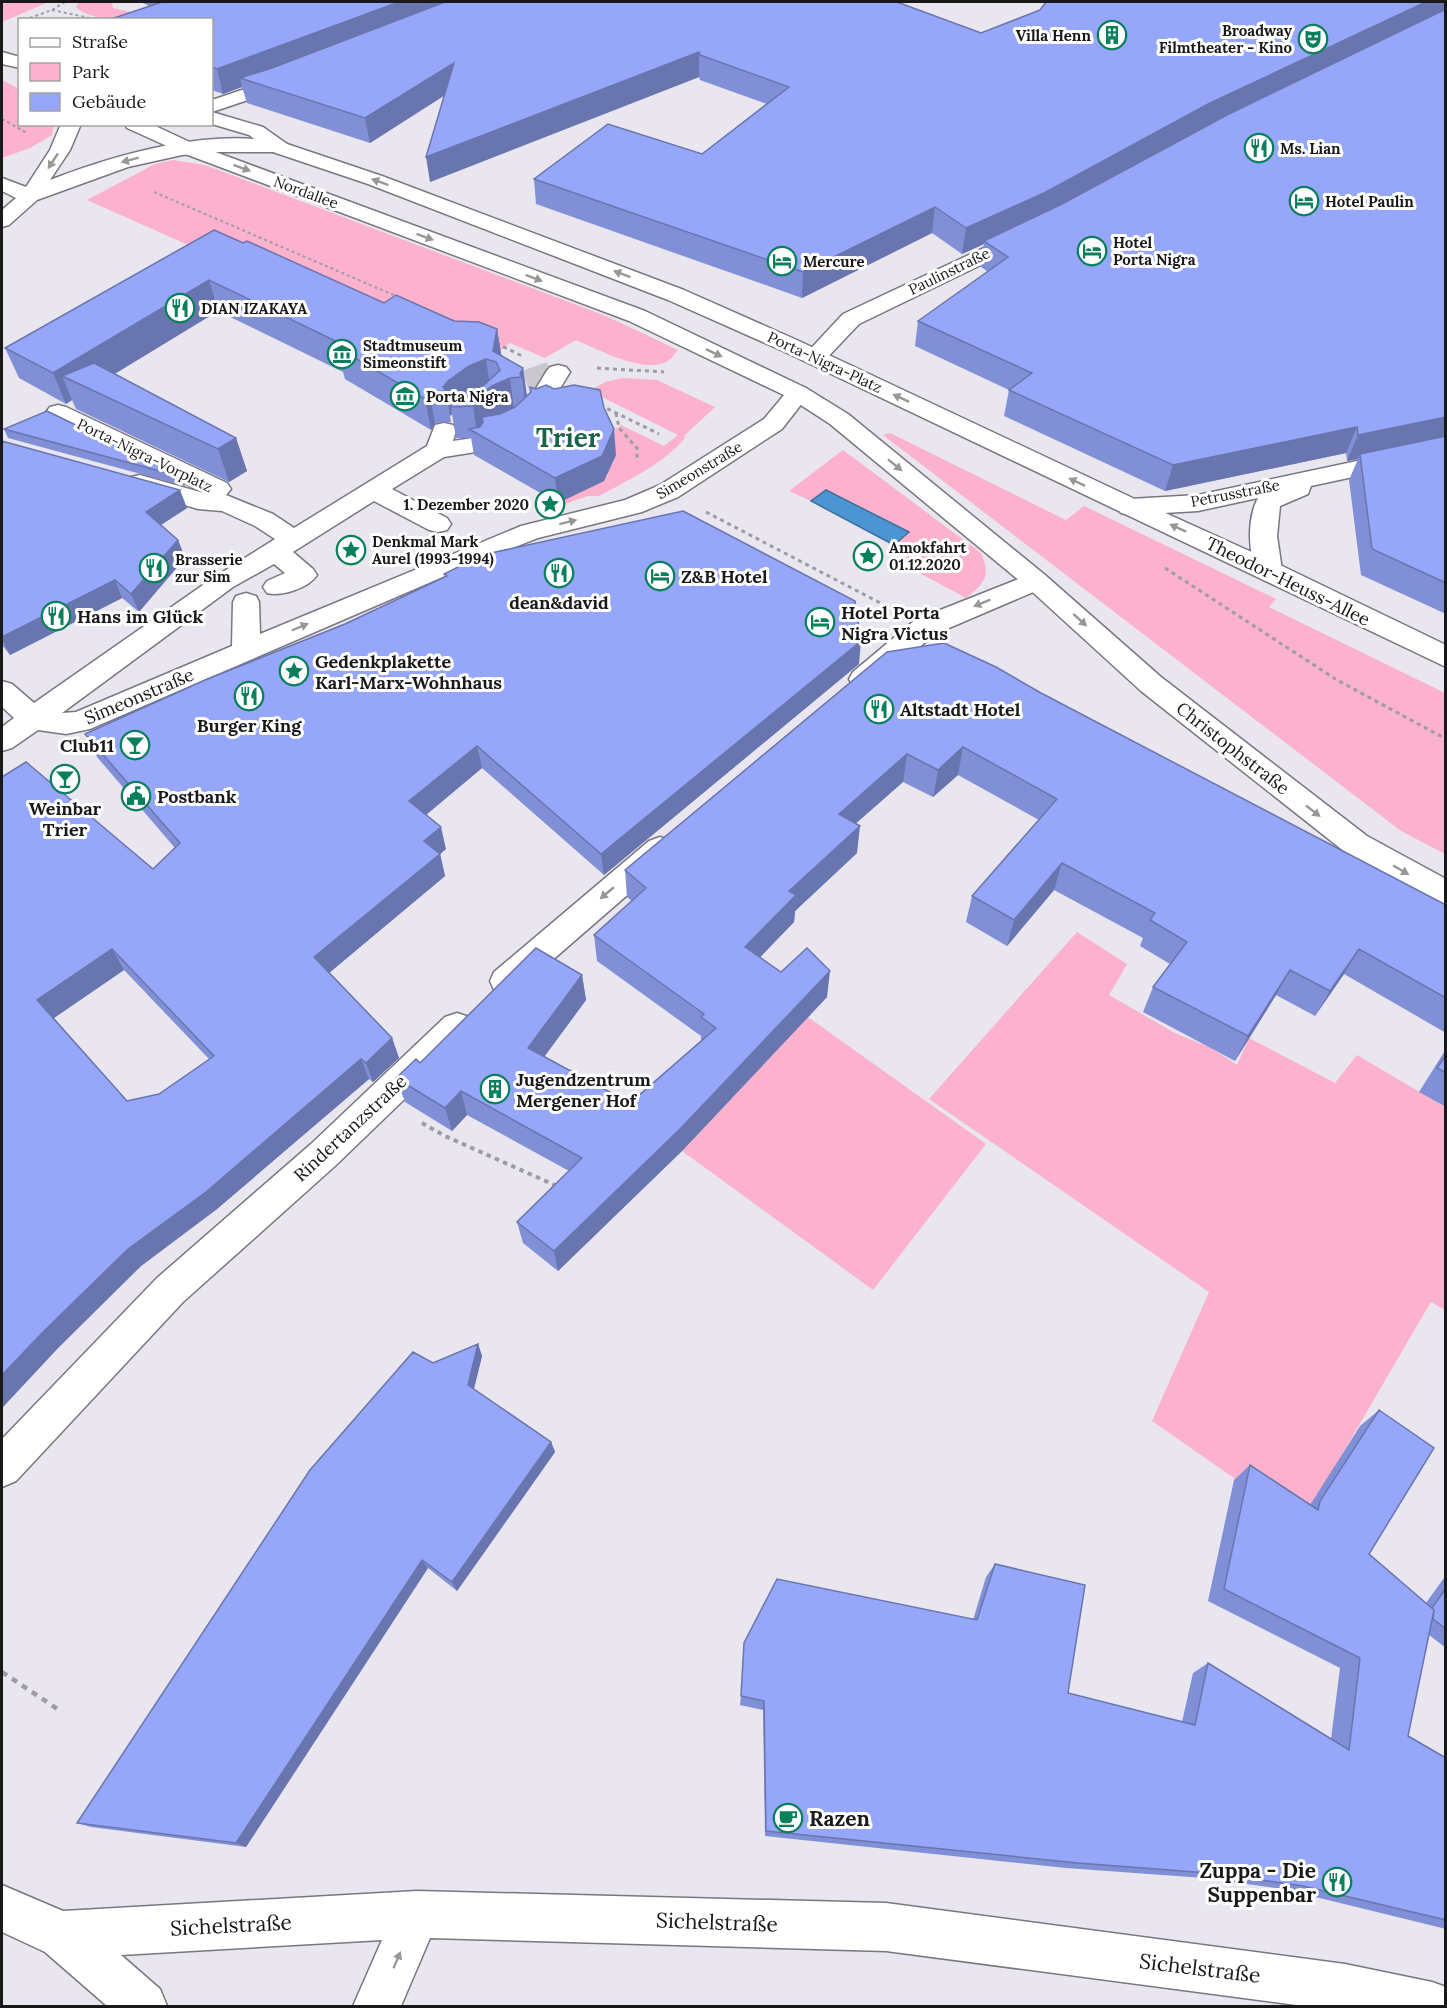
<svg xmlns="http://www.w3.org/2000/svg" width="1447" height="2008" font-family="Lora,serif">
  <rect width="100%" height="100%" fill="#e9e6ef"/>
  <path fill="#fcb1cc" d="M2,2H49L2,22Z
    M79,2H112L113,8L140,14C134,16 128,19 122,19C110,21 84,16 76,7Z
    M2,80L19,89L20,124L54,125L52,135L30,148L2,158Z
    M173,160L205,165L606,316L678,350C674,355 670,361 664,363C640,372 599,350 576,340L545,358L510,343L493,356L251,273L87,200L155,164Z
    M623,378L657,380L715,407L684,436L685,438C662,465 630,479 599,496H588L562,505L548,496L605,478L609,474L605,473L614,461L608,460L601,439L621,425L664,446L678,435L590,391L605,382Z
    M890,433L1066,520L1084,506L1276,599L1269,607L1445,693V854L1401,831L883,435Z
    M843,450L981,553C991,576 985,583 966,598L901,563L911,553L894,545L909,532L826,490L811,501L789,491Z
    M1077,932L1127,964L1109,995L1175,1033L1211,1048L1237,1065L1249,1038L1335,1083L1357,1055L1445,1107V1310L1431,1302C1387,1376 1345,1451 1300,1524L1152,1421L1209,1292L929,1099Z
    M808,1017L986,1144L873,1290L682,1151Z"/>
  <path fill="#4c95d3" stroke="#3d709c" stroke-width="1.5" d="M826,490L909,532L894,545L811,501Z"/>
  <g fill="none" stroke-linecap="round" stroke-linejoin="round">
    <path stroke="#cac7cf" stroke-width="26" stroke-dasharray="26 13" stroke-linecap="butt" d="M491,399L509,389L558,372"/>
    <g stroke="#78767e" stroke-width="3">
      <path id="minor" d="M286,75L293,77L295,81L293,85L212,112V100Z
        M61,124H81L70,150L50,180C117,154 215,126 287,144L290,148L287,152H214L182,155L128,167L37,200L9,225L2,227V210L16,198L2,191V178L26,187L50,150Z
        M1022,230L1030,231L1033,236L1030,241L859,324L823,362L815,364L807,362L803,357L843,314Z
        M558,365L566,367L570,372L550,405L546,410L538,412L530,410L526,405L546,372L550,367Z
        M798,386L806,388L810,393L782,429L678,497L642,512L538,538L489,557L90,729L66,734L38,730L12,748L2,751V727L14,718L2,707V681L12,684L34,703L213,578L275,539L255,526L222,511L198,509L131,489L127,483L131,477L140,475L207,494L50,417L46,412L50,407L58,405L66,407L227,483L231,489L226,495L273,514L294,528L427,446L435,425L444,423L453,425L456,430L453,441L473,438L482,441L485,446L482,451L444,457L392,489L447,518L451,524L447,530L438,532L429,530L374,501L293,552L313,569L317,575C309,588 281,597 267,593L263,587L267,581L285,573L274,564L233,587L62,713L76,712L232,646L233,602L236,596L246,593L256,596L259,602L260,634L521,526L625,500L660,485L764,419L790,388Z
        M1446,442V457L1311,486L1308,494L1280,506L1277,536L1282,570L1278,576L1269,579L1260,576C1247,557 1247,518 1258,498L1198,511L1130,515L1121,513L1117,507L1121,501L1130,499L1198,495Z
        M1036,572L1045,575L1049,581L1045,587L935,634L873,686L863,689L853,686L849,679L853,672L915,620Z
        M660,837L671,841L675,849L671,857L518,990L506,994L494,990L490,981L494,972L649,841Z
        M457,1013L469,1017L474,1027L469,1037L335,1166L183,1302L16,1481L2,1487V1439L157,1278L311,1144L445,1017Z
        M2,1885L63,1911L417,1891L886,1903L1345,1964L1432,1982L1446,1987V2006H1304L886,1951L430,1938L401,2006H353L382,1940L121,1955L160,1989L167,2006H107L45,1952L2,1932Z"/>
    </g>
    <g stroke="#78767e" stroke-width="3">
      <path id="major" d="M2,52L20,57V68L2,64Z
        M212,112L263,127L287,144L382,176L684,290L799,341L1139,501L1278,564L1446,645V667L783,351L668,300L368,184L273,152L249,135L212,124Z
        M125,124H151L194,144L645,311L806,388L848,414L1045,575L1161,677L1367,836L1446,879V906L1435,903L1345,852L1141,691L1027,587L830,424L790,398L629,321L180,152L127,128Z"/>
    </g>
    <path stroke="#9e9ca2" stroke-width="2" stroke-dasharray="3 3" stroke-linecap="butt" d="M52,10L99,20
      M24,20L52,10L65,2
      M2,119L27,133
      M154,192L461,324"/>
    <path stroke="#9e9ca2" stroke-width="3" stroke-dasharray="4 4" stroke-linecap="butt" d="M496,343L522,356
      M597,368L664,372
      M600,405L659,434
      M616,413L619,428L637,448V462
      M706,512L888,607
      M1165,568L1337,680L1446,739"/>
    <path stroke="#9e9ca2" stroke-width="4" stroke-dasharray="4.5 4.5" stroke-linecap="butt" d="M422,1123L445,1136L559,1187"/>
    <path stroke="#9e9ca2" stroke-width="4.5" stroke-dasharray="6 6" stroke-linecap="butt" d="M2,1672L62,1712"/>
    <use href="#minor" fill="#fff" fill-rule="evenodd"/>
    <use href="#major" fill="#fff" fill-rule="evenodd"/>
  </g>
  <path fill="#8190d6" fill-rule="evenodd" d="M141,2H897L981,33L1446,2V614L1361,575L1349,480L1358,459L1347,461L1346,453L1165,491L1004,416L1009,390L915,346L918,321L988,272L980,266L984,244L962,254L932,233L802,298L536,204L534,179L702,154L767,104L700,80L699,77L430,182L444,96L370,143L247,103L242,87L223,94L212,90V20L149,6Z
    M214,230L384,303L454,321L497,329L501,356L523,368L527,395L616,455L604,481L558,503L474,455L471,438H456L452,414L450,416L451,422L435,423L431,430L345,379L343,372L218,311L114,374L236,438L247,471L229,482L76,409L72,400L66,404L19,378L5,348Z
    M4,429L182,477L185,486L8,438Z
    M2,441L187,508L161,525L178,540L185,558L139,612L122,598L10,655L2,645Z
    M444,574L859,664L604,875L482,768L426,815L446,849L440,854L445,876L329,973L392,1038L399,1058L373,1082L369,1079L217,1209L141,1266L58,1348L2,1408V777L153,869L175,848L97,757L85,734L345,624L445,577ZM124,970L209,1059L159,1094L127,1101L54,1018Z
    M1041,693L1446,905V1033L1344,974L1315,1016L1276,995L1235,1061L1143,1012L1153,987L1170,964L1140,946L1143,938L1054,890L1007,946L966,922L972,896L1039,820L958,775L933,797L903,782L856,823L857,853L795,911L794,922L760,957L781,972L827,997L682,1151L558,1271L523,1243L517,1222L569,1171L467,1115L452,1131L405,1102L396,1078L420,1063L582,975L586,1000L544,1057L630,1103L701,1042V1036L597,961L594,935L632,901L627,897L625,870Z
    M1446,1049V1107L1419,1092Z
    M478,1344L482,1356L474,1389L551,1442L555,1452L457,1591L428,1568L246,1847L91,1827L77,1823L433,1363Z
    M1379,1410L1369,1554L1426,1603L1446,1575V1648L1429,1635L1408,1736L1446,1758V1929L1283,1889L1204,1878L1066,1868L765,1836L763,1710L740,1705L741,1696L973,1620L986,1577L995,1564L1068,1693L1182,1722L1193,1673L1208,1663L1331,1739L1340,1668L1208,1601L1234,1480L1250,1465L1310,1505L1360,1426Z"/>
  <path fill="#6975ae" d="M399,2H466L253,83L240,78L242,87L223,94L217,69Z
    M1426,2H1446V12L1041,217L984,241V244L962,254L966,228L1210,103Z
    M699,52V77L430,182L426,157Z
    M454,63L457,87L370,143L365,118Z
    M935,207L932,233L802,298L803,272Z
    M209,280L218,311L90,389L62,376L72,400L66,404L53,373Z
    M497,329L502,359L493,351Z
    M486,359L490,387L510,378L514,408L496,417H482L483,427L477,433L473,406L453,400L451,395L453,407H451L452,414L450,416L446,391L443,387L448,381L469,366Z
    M523,368L527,399L525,403L522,377L520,374Z
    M429,392L435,423L431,430L425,399Z
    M1446,417V441L1360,454L1358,459L1347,461L1358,435Z
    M1357,427L1346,453L1165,491L1173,465Z
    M614,429L616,455L604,481L558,503L555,478Z
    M236,438L247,471L229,482L218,449Z
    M180,490L187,508L153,530L146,512Z
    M178,540L185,558L139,612L131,594Z
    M115,580L122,598L10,655L2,639V637Z
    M861,641L859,664L604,875L601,854Z
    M477,746L482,768L415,824L409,801Z
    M963,747L958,775L933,797L938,770Z
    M907,754L903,782L836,841L839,814Z
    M860,826L857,853L795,911L794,922L745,973V947L789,891Z
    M441,827L446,849L440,854L445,876L323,978L314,957L424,841Z
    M1062,863L1054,890L1007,946L1014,920Z
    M112,949L124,970L51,1020L37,1000Z
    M1359,949L1344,974L1315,1016L1330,991Z
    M1290,970L1276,995L1235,1061L1248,1036Z
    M830,971L827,997L682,1151L558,1271L554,1251Z
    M582,975L586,1000L533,1072L528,1048Z
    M392,1038L399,1058L373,1082L366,1063Z
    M361,1059L369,1079L217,1209L141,1266L58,1348L2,1408V1375L42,1333L128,1249Z
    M461,1091L467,1115L452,1131L445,1108Z
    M478,1344L482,1356L472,1396L468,1385Z
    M551,1442L555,1452L457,1591L452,1582Z
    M422,1560L428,1568L246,1847L236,1843Z"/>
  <path fill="#96a7f9" stroke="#6975ae" stroke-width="1.5" fill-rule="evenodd" d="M162,2H399L217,69L212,67V20H108Z
    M445,2H897L981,33L1040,10L1046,2H1426L1210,103L1046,192L966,228L935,207L803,272L534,179L608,124L702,154L789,87L700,55L699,52L426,157L454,63L365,118L240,78L272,68Z
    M1446,9V417L1358,435L1357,427L1173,465L1009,390L1032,373L918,321L1008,257L984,241L1062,204L1227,115Z
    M214,230L243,243L247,241L384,303L396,295L454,321L479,322L497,329L493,351L523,368L520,374L522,377L510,378L492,386L476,398L473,406L451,407L453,400L451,395L463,394L484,385L500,370L496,362L486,359L469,366L448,381L443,387L446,391L429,392L425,399L338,348L344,345L209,280L53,373L5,348Z
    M94,363L236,438L218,449L62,376Z
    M546,385L554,389L574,385L600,390L604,408L614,429L602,456L555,478L469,429L480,427L483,422L482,417L500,414L515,407L531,392L530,387L536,389Z
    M47,411L182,477L4,429Z
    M1446,436V583L1372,549L1360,454Z
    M2,441L180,490L146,512L178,540L131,594L115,580L2,637Z
    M683,511L855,601L861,641L601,854L477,746L409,801L441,827L424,841L440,854L314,957L392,1038L366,1063L361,1059L206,1192L128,1249L42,1333L2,1375V777L26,762L153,869L180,843L85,734L205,680L345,624L447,576L444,574L482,555ZM112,949L214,1056L159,1094L127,1101L37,1000Z
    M944,643L996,667L1041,693L1446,905V998L1359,949L1330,991L1290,970L1248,1036L1153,987L1187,942L1150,920L1155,913L1062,863L1014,920L972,896L1057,799L963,747L938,770L907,754L839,814L860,826L789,891L796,895L745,947L781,972L807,948L830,971L681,1128L554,1251L517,1222L582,1158L461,1091L445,1108L396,1078L416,1059L420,1063L536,948L582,975L528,1048L630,1103L716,1028L701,1017L704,1014L594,935L646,888L625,870L887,652Z
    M1446,1055V1073L1437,1068Z
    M478,1344L468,1385L551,1442L452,1582L422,1560L236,1843L77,1823L310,1470L413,1352L433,1363Z
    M1379,1410L1434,1448L1369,1554L1434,1610L1408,1736L1446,1758V1920L1303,1886L1221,1874L1078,1863L766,1831L764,1701L741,1696L744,1643L777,1579L977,1620L995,1564L1085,1585L1068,1693L1195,1725L1208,1663L1349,1750L1360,1658L1224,1589L1250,1465L1318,1510L1320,1501Z
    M1446,1588V1629L1433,1619L1434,1610L1432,1608Z"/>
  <defs><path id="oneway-solid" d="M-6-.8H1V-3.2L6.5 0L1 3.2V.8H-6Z" transform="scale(1.5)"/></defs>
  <g fill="#989798">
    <use href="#oneway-solid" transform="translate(130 160) rotate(165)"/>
    <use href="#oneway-solid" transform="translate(53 161) rotate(123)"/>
    <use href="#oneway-solid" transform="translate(242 168) rotate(20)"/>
    <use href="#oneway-solid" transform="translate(380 182) rotate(-160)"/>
    <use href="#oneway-solid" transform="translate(425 237) rotate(20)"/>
    <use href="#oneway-solid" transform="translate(622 274) rotate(-159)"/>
    <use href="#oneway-solid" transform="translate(534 278) rotate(21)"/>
    <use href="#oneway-solid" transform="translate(714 353) rotate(25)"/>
    <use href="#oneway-solid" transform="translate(901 398) rotate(-155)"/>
    <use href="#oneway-solid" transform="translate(895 465) rotate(39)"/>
    <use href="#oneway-solid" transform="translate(1077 482) rotate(-155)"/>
    <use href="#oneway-solid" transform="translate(568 522) rotate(-14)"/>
    <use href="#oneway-solid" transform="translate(1178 528) rotate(-156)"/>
    <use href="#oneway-solid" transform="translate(982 603) rotate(158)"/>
    <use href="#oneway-solid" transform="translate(1080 620) rotate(42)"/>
    <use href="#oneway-solid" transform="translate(300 627) rotate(-23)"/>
    <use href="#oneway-solid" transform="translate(1313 811) rotate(38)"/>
    <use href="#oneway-solid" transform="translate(1401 870) rotate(30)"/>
    <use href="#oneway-solid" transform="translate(607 893) rotate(140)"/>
    <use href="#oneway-solid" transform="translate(397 1960) rotate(-67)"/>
  </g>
  <defs>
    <g id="building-ring" transform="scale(1.5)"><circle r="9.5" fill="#fff" stroke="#097f5c" stroke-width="1.5"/><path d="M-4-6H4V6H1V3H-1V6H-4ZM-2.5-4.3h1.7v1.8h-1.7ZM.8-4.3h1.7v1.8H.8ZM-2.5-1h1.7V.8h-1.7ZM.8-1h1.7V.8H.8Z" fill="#097f5c"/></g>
    <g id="theatre-ring" transform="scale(1.5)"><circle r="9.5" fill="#fff" stroke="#097f5c" stroke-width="1.5"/><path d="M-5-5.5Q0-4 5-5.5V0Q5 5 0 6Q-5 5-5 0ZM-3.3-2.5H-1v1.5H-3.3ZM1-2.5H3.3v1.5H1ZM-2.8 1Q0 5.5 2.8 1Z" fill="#097f5c"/></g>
    <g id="restaurant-ring" transform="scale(1.5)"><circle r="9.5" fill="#fff" stroke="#097f5c" stroke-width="1.5"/><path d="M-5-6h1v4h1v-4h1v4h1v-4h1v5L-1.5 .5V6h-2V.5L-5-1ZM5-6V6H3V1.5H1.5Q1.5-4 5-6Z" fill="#097f5c"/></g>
    <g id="hotel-ring" transform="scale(1.5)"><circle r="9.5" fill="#fff" stroke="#097f5c" stroke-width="1.5"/><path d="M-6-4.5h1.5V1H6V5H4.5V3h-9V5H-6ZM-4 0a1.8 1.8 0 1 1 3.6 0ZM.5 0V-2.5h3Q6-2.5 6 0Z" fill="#097f5c"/></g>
    <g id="museum-ring" transform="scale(1.5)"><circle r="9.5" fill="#fff" stroke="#097f5c" stroke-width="1.5"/><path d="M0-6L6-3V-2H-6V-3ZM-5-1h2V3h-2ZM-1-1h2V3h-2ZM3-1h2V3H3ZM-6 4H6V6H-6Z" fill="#097f5c"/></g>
    <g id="sight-ring" transform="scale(1.5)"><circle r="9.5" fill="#fff" stroke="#097f5c" stroke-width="1.5"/><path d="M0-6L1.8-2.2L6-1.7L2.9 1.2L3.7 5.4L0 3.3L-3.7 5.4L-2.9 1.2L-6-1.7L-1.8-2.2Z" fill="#097f5c"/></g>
    <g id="bar-ring" transform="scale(1.5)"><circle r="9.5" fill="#fff" stroke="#097f5c" stroke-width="1.5"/><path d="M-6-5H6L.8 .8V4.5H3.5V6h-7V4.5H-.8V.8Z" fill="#097f5c"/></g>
    <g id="civic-ring" transform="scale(1.5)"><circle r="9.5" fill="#fff" stroke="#097f5c" stroke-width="1.5"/><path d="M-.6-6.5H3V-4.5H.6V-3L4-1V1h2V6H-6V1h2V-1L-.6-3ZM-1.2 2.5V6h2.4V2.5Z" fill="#097f5c"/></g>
    <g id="cafe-ring" transform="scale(1.5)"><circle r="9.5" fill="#fff" stroke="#097f5c" stroke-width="1.5"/><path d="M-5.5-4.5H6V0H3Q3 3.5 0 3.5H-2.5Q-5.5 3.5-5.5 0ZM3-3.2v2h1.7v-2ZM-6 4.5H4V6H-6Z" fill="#097f5c"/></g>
  </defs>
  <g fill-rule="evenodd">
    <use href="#building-ring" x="1112" y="35"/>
    <use href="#theatre-ring" x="1313" y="39"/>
    <use href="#restaurant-ring" x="1259" y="148"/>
    <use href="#hotel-ring" x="1304" y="201"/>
    <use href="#hotel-ring" x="1092" y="251"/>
    <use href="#hotel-ring" x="782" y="261"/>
    <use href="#restaurant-ring" x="180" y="308"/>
    <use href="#museum-ring" x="342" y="354"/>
    <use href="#museum-ring" x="405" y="396"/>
    <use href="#sight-ring" x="550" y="504"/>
    <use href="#sight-ring" x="351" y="550"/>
    <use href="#sight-ring" x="868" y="556"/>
    <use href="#restaurant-ring" x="154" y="568"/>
    <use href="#restaurant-ring" x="559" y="573"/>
    <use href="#hotel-ring" x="660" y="576"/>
    <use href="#restaurant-ring" x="56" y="616"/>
    <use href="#hotel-ring" x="820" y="622"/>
    <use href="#sight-ring" x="294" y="671"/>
    <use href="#restaurant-ring" x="249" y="696"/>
    <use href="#restaurant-ring" x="879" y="709"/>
    <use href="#bar-ring" x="135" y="745"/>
    <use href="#bar-ring" x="65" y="779"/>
    <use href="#civic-ring" x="136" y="796"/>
    <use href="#building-ring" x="495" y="1089"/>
    <use href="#cafe-ring" x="788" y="1818"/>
    <use href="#restaurant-ring" x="1337" y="1882"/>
  </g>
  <g text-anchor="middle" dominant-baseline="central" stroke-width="6" stroke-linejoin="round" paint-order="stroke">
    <g font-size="15" font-weight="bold" fill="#19181b" stroke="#fff" text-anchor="start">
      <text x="1292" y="30" text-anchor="end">Broadway<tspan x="1292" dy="17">Filmtheater - Kino</tspan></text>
      <text x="1091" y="35" text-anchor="end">Villa Henn</text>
      <text x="1280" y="148">Ms. Lian</text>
      <text x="1325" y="201">Hotel Paulin</text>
      <text x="1113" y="242">Hotel<tspan x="1113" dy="17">Porta Nigra</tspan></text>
      <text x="803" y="261">Mercure</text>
      <text x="201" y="308">DIAN IZAKAYA</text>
      <text x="363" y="345">Stadtmuseum<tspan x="363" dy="17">Simeonstift</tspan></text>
      <text x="426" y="396">Porta Nigra</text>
      <text x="529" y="504" text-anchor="end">1. Dezember 2020</text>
      <text x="372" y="541">Denkmal Mark<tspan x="372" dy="17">Aurel (1993-1994)</tspan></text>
      <text x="889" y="547">Amokfahrt<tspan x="889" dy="17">01.12.2020</tspan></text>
      <text x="175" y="559">Brasserie<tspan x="175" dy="17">zur Sim</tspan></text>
    </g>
    <g font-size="15" fill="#19181b" stroke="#fff">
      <text transform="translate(306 192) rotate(20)">Nordallee</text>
      <text transform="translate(949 271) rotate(-26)">Paulinstraße</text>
      <text transform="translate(825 362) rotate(25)">Porta-Nigra-Platz</text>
      <text transform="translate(145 455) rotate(26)">Porta-Nigra-Vorplatz</text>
      <text transform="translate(699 470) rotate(-31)">Simeonstraße</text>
      <text transform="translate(1235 493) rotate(-11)">Petrusstraße</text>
    </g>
    <g font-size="18" font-weight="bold" fill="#19181b" stroke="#fff" text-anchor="start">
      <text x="681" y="576">Z&amp;B Hotel</text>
      <text x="559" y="602" text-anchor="middle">dean&amp;david</text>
      <text x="841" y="612">Hotel Porta<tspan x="841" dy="21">Nigra Victus</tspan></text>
      <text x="77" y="616">Hans im Glück</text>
      <text x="315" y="661">Gedenkplakette<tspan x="315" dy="21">Karl-Marx-Wohnhaus</tspan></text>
      <text x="900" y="709">Altstadt Hotel</text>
      <text x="249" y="725" text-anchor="middle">Burger King</text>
      <text x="114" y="745" text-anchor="end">Club11</text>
      <text x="157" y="796">Postbank</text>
      <text x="65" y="808" text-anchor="middle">Weinbar<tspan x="65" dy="21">Trier</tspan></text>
      <text x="516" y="1079">Jugendzentrum<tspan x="516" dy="21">Mergener Hof</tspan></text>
    </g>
    <g font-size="18" fill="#19181b" stroke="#fff">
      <text transform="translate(1288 581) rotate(26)">Theodor-Heuss-Allee</text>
      <text transform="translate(139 696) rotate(-23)">Simeonstraße</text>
      <text transform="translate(1233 748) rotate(38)">Christophstraße</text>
      <text transform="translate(350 1128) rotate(-43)">Rindertanzstraße</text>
    </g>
    <g font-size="21" font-weight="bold" fill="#19181b" stroke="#fff" text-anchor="start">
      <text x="809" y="1818">Razen</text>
      <text x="1316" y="1870" text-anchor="end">Zuppa - Die<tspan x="1316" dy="24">Suppenbar</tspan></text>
    </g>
    <g font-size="21" fill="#19181b" stroke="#fff">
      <text transform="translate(717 1922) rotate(2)">Sichelstraße</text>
      <text transform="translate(231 1925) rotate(-3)">Sichelstraße</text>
      <text transform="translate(1200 1968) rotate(7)">Sichelstraße</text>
    </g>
    <g font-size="26" font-weight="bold" fill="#1d634a" stroke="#fff">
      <text x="568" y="437">Trier</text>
    </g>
  </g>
  <rect width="1447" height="2008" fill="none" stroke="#19181b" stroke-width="6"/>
  <rect x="18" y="18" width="195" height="108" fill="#ffffff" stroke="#a3a3a4" stroke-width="1.5"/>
  <rect x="30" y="38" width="30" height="9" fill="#ffffff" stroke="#a3a3a4" stroke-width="1.5"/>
  <text x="72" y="48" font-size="18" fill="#19181b">Straße</text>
  <rect x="30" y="63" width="30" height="18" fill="#fcb1cc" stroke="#a3a3a4" stroke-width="1.5"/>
  <text x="72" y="78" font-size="18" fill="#19181b">Park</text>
  <rect x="30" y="93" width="30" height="18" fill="#96a7f9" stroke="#a3a3a4" stroke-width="1.5"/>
  <text x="72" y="108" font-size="18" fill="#19181b">Gebäude</text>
</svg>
